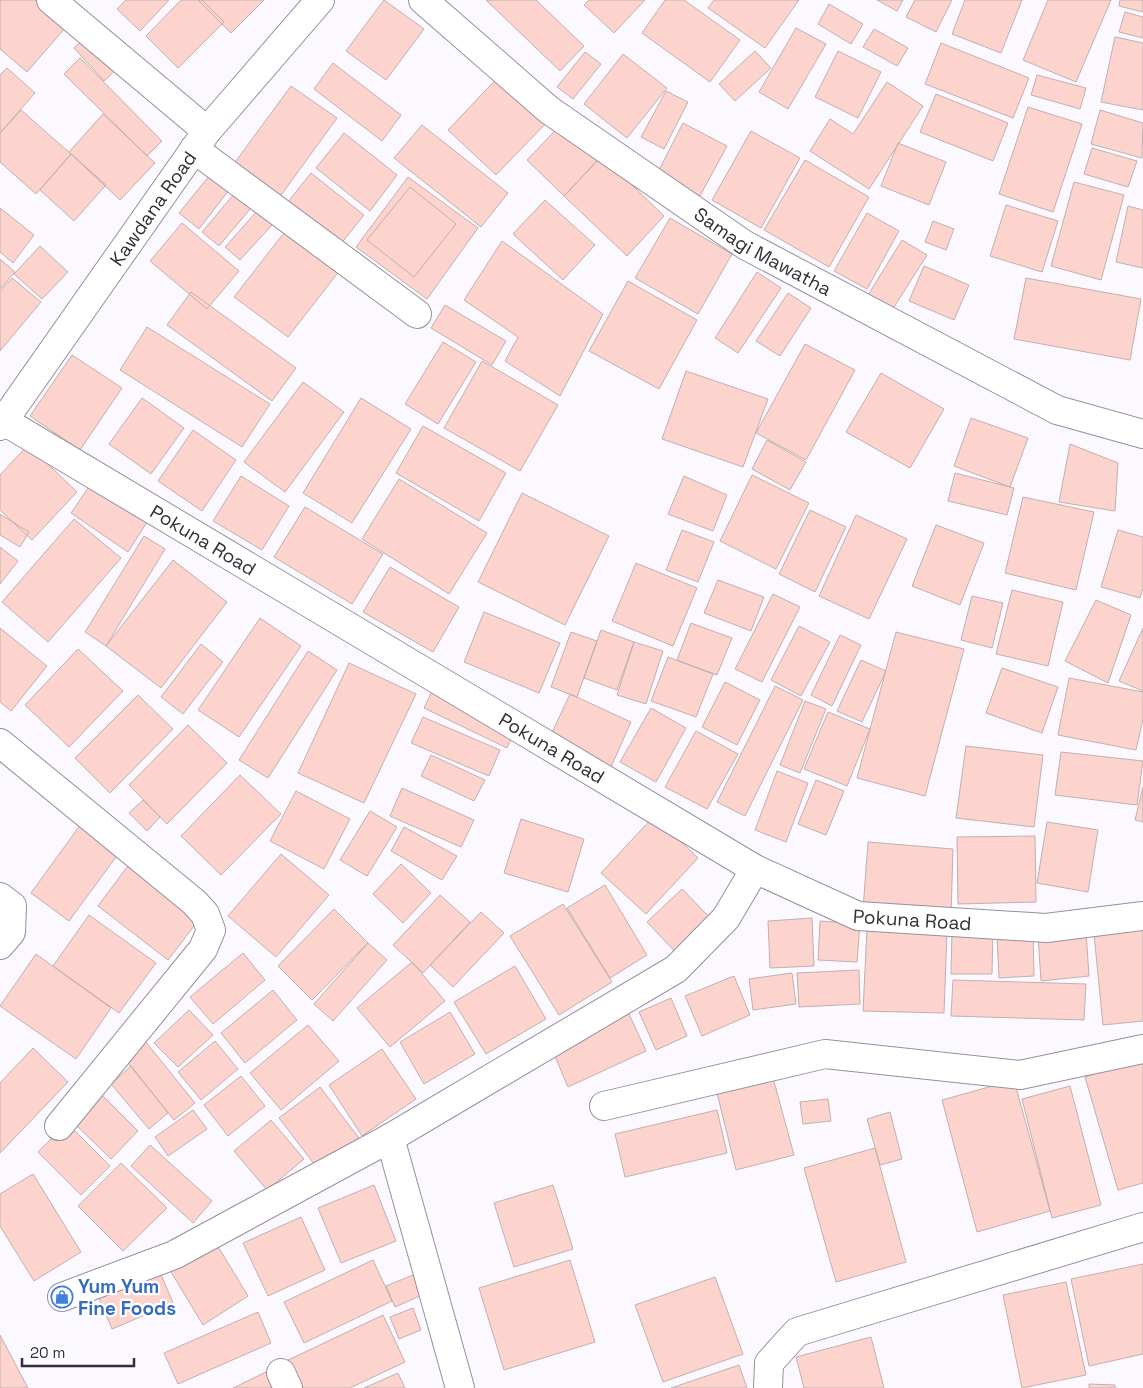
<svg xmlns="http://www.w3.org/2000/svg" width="1143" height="1388" font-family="'Space Grotesk',sans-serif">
  <rect width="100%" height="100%" fill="#fbf9ff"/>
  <path fill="#fcd3cd" stroke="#c1b0ae" d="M0,0H35L66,27L27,72L0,49Z
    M126,0H169L140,31L117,9Z
    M181,0H202L224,22L178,68L146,36Z
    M198,0H264L231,33Z
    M384,0L424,29L386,80L346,51Z
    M486,0H536L584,46L560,71Z
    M589,0H645L614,33L584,5Z
    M665,0H684L740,40L710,82L642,33Z
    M714,0H799L765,48L708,8Z
    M877,0H903L897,11Z
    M915,0H952L936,32L906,17Z
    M965,0H1022L1001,53L952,34Z
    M1048,0H1111L1076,82L1023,60Z
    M1120,0H1143V12L1119,6Z
    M829,4L863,24L851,44L818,24Z
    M1125,12L1143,17V38L1119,32Z
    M796,28L826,44L788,109L759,92Z
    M874,29L908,48L897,66L863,47Z
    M90,34L120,66L104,81L74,48Z
    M1115,37L1143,43V110L1101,102Z
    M941,43L1029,78L1013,118L925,84Z
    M755,51L771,68L735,101L719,84Z
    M838,51L881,72L858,118L815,97Z
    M585,52L601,64L573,99L557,87Z
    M623,54L667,88L627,138L584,104Z
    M80,58L162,141L147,156L64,74Z
    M333,63L401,115L382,141L314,89Z
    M7,68L35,93L0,133V75Z
    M502,73L550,119L496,175L448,130Z
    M1037,75L1086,88L1080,109L1031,95Z
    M887,82L923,106L869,189L810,151L830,119L853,134Z
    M291,86L337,118L279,198L233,165Z
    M666,91L688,102L664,149L641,137Z
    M936,94L1008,123L993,161L920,132Z
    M1028,107L1082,124L1053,212L999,194Z
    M21,110L71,154L36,194L0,162V133Z
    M1100,110L1143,123L1142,158L1091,144Z
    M103,114L155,163L120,200L69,152Z
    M570,115L607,150L564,196L527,160Z
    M683,123L727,146L700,196L657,174Z
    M422,125L508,193L481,227L394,158Z
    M751,131L800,158L761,228L712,200Z
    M344,133L397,175L370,211L316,168Z
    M898,143L946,162L929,205L881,186Z
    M1092,148L1137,161L1128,187L1084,174Z
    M71,154L106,185L74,221L40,190Z
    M602,156L664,216L627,256L564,196Z
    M805,160L869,197L829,267L764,230Z
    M311,173L364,215L340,245L288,202Z
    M210,175L229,190L199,229L179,213Z
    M408,177L478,228L427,299L356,247Z
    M1074,182L1124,195L1101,280L1051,266Z
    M410,187L456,224L414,277L367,240Z
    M234,194L251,208L219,246L202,232Z
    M545,200L595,245L563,280L513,234Z
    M1006,205L1058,221L1042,272L990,256Z
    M1128,206L1143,210V268L1116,262Z
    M0,208L34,235L13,263L0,252Z
    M258,210L273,224L240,260L225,247Z
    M867,213L899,231L867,289L834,271Z
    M670,218L732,254L698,314L635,278Z
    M933,221L954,229L946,250L925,242Z
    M182,223L239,271L207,309L150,261Z
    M287,229L340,270L288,337L234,297Z
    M902,240L927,255L889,315L865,300Z
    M502,241L603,314L560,396L505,361L518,337L464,300Z
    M40,246L68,272L42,299L14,274Z
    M0,259L15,272L0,289Z
    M924,266L969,285L954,320L909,301Z
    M757,272L781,288L738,353L715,338Z
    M12,278L41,302L0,351V291Z
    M1026,278L1141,299L1130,360L1014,339Z
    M628,281L697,320L659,389L589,351Z
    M191,292L296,368L272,401L167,325Z
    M788,293L811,308L780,356L756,341Z
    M445,305L506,341L492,365L431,328Z
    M147,327L270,404L242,447L120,370Z
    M443,342L476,362L438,424L405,404Z
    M805,344L855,370L806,460L756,433Z
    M72,355L122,388L80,450L30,416Z
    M482,361L558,405L520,471L444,428Z
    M686,371L768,399L743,467L662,439Z
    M881,373L944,409L910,468L846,432Z
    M303,382L344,412L285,492L244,462Z
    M142,398L184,428L151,474L109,444Z
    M361,398L411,429L352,523L303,493Z
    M971,418L1028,438L1010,487L954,466Z
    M423,426L506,473L479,521L396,473Z
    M193,430L236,460L202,511L158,481Z
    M767,440L806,462L790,490L752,469Z
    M1070,444L1118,463L1115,511L1059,502Z
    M28,445L77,492L32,540L0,510V475Z
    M955,473L1014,488L1007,515L948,501Z
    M752,475L809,503L776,569L720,541Z
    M241,476L289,506L262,550L213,521Z
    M684,476L727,495L713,531L668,514Z
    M399,479L487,533L449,594L362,539Z
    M93,481L149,519L128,552L71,513Z
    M522,493L609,536L565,625L478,582Z
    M1023,497L1094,512L1076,590L1005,573Z
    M305,507L383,554L352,604L274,557Z
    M810,510L846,527L815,592L779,574Z
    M0,514L29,532L20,547L0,535Z
    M856,515L907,539L869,619L819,596Z
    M74,519L121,558L48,642L2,602Z
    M936,525L984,543L960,605L912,586Z
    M682,530L714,542L698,582L666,570Z
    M1118,530L1143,537V588L1140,598L1101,587Z
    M144,536L165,549L106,646L85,632Z
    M0,547L18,561L0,584Z
    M173,560L227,602L161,688L106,646Z
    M636,563L697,588L673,646L612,621Z
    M390,567L459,607L433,652L363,612Z
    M718,580L764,597L751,631L704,613Z
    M1012,590L1063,602L1048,666L996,654Z
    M773,594L800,607L762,682L735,669Z
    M972,596L1003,603L992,648L961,640Z
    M1096,600L1131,615L1108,683L1065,661Z
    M484,612L560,643L539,693L464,662Z
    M260,618L301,646L239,737L198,710Z
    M691,623L732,638L717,675L677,660Z
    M799,626L830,642L801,696L771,680Z
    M0,628L47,666L11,711L0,702Z
    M1143,628V691L1119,681Z
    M601,630L634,642L617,690L584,678Z
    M571,632L597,641L577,697L551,687Z
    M896,632L964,649L925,796L857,778Z
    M840,635L861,645L832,706L811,695Z
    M634,642L663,651L646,704L617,695Z
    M201,644L223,662L183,714L161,697Z
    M78,649L123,691L69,747L25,705Z
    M308,651L337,670L268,778L239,760Z
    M668,657L713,674L696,717L651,701Z
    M861,660L886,671L862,722L837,711Z
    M349,663L416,694L364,803L298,773Z
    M1002,668L1058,687L1042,733L986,713Z
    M1069,678L1143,692V719L1136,750L1058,735Z
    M725,682L760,700L737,745L702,727Z
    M775,686L803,700L745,816L717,802Z
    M432,691L515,730L507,748L424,708Z
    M570,694L631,722L611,767L549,739Z
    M138,695L173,729L110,793L75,758Z
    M805,701L826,709L800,773L780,765Z
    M651,708L686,728L656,782L620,762Z
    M828,712L870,729L847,786L804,769Z
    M423,717L500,750L489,776L411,743Z
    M188,725L227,763L167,824L129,785Z
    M696,731L738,754L707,809L665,787Z
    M966,746L1043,755L1034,827L956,818Z
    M1061,752L1143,761L1137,805L1055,795Z
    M431,755L485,780L474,801L421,776Z
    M777,771L808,783L786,842L755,830Z
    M240,775L281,814L221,875L181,836Z
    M816,780L844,791L826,835L798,824Z
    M1143,787V822L1135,820Z
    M402,788L474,820L461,847L390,816Z
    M296,791L350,819L324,869L270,841Z
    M143,800L160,817L147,831L129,813Z
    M370,811L397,827L367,876L340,860Z
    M89,813L127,842L69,921L31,893Z
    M654,816L698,858L646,914L601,873Z
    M521,819L584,839L568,892L504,873Z
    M1047,822L1098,830L1088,892L1037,883Z
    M404,827L457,856L442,880L391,851Z
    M1035,836L1036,902L958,904L957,837Z
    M868,842L953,849L951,916L863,910Z
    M281,854L329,895L276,957L228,916Z
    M130,863L201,917L168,960L98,906Z
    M401,864L431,893L403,923L373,894Z
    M605,885L647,955L610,978L567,908Z
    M682,889L716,924L681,958L647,922Z
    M440,895L470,922L423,973L393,945Z
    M563,904L612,982L559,1015L510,936Z
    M334,909L368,943L312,1000L278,966Z
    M481,912L504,933L453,987L430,965Z
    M89,915L156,963L119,1013L53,966Z
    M812,918L814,966L770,968L768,921Z
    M820,921L860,924L857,962L818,960Z
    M867,929L947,932L944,1013L863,1011Z
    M1143,929V1021L1103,1025L1094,934Z
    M952,931L993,932L992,974H951Z
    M1086,932L1089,976L1041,981L1038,936Z
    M1033,933L1034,976L999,978L997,935Z
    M368,943L387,960L333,1021L314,1004Z
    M243,953L265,980L213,1024L190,997Z
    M36,954L111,1008L76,1059L0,1006Z
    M412,962L445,1001L390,1047L357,1008Z
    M515,966L546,1019L486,1054L454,1002Z
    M859,970L860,1004L799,1007L797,973Z
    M792,973L796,1004L753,1010L749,979Z
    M734,976L750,1015L702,1036L685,996Z
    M953,980L1086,984L1084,1020L951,1016Z
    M273,990L297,1020L245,1063L221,1033Z
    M671,998L687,1036L656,1050L639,1012Z
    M189,1010L213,1035L178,1067L154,1043Z
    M450,1012L475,1054L424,1084L400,1042Z
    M629,1014L646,1051L568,1087L552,1049Z
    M308,1025L339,1061L281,1110L250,1073Z
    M145,1041L195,1103L174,1120L124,1058Z
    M215,1041L238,1069L201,1100L178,1072Z
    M33,1048L68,1082L0,1153V1083Z
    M382,1049L416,1099L362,1136L329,1085Z
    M1143,1059V1183L1118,1190L1085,1077Z
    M131,1066L168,1113L149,1129L111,1084Z
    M772,1074L794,1155L736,1170L716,1089Z
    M241,1076L265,1106L228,1136L204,1105Z
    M1014,1080L1050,1211L977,1232L942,1100Z
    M1070,1086L1101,1205L1052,1218L1022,1099Z
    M320,1087L359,1138L318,1169L279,1118Z
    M100,1093L138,1131L111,1159L73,1122Z
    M828,1099L831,1121L803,1124L800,1102Z
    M193,1110L207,1129L168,1156L155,1137Z
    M717,1110L727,1153L625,1177L615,1134Z
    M890,1112L902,1159L880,1165L867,1119Z
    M271,1120L304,1159L267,1190L234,1151Z
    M67,1123L110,1166L81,1195L38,1152Z
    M150,1145L212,1201L193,1223L131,1166Z
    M875,1148L906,1262L836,1282L804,1168Z
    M121,1163L167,1208L123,1251L78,1206Z
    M33,1174L81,1252L34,1281L0,1226V1194Z
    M374,1185L396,1241L341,1263L318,1208Z
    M553,1185L573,1249L514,1267L494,1203Z
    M301,1217L325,1270L268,1296L243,1243Z
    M214,1240L248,1296L203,1325L168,1267Z
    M373,1260L392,1301L304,1343L284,1302Z
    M570,1260L595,1342L504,1370L479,1288Z
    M1143,1264V1354L1089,1366L1071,1279Z
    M160,1272L173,1303L112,1329L99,1298Z
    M413,1275L422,1295L395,1307L386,1286Z
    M715,1277L743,1354L663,1382L635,1305Z
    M1066,1282L1086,1375L1022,1388L1003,1295Z
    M413,1308L421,1330L399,1339L390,1317Z
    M258,1312L271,1343L178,1384L164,1353Z
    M383,1315L405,1362L350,1388H299L286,1361Z
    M0,1335L28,1388H0Z
    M871,1337L884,1388H804L796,1357Z
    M739,1365L747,1388H671Z
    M268,1371L276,1388H233Z
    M398,1373L405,1388H364Z
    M1089,1384L1115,1385V1388H1089Z"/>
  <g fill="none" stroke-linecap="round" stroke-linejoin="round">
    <g stroke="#95909d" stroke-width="30">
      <g id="minor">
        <path d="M51,0L207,131"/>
        <path id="s1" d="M423,0L549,110L745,245L1057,410L1143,434"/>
        <path d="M194,149L417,314"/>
        <path id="s2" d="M4,421L755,869L858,916L1046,928L1143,916"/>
        <path d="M0,743L194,902L205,914L211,930L203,949L59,1126"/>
        <path d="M0,897L12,906L11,932L0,945"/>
        <path d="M604,1106L825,1054L1020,1075L1143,1049"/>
        <path d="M390,1138L460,1388"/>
        <path d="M62,1297L174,1255L390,1138L676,969L726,918L755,869"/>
        <path d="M281,1373L288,1388"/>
        <path d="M768,1388L769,1363L797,1332L1143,1227"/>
      </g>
    </g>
    <g stroke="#95909d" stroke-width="30">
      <g id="primary">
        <path id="s3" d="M0,426L207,131L320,0"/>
      </g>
    </g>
    <use href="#minor" stroke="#fff" stroke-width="28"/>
    <use href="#primary" stroke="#fff" stroke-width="28"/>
  </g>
  <defs>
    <g id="shop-ring" transform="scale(1.125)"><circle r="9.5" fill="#fff" stroke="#3f7fe0" stroke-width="1.5"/><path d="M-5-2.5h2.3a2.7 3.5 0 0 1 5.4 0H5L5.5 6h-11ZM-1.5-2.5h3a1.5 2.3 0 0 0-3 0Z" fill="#3f7fe0"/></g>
  </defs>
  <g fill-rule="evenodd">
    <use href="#shop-ring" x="62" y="1297"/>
  </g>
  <g text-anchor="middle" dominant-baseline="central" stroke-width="4.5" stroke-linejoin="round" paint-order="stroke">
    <g font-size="19" fill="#323036" stroke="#fff">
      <text stroke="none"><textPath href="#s3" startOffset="266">Kawdana Road</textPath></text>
      <text stroke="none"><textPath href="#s1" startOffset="424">Samagi Mawatha</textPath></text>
      <text stroke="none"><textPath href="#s2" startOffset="232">Pokuna Road</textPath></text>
      <text stroke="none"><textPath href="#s2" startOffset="638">Pokuna Road</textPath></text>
      <text stroke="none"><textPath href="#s2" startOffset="1042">Pokuna Road</textPath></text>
    </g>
    <g font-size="19" font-weight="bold" fill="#366cbe" stroke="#fff" text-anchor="start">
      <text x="78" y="1286">Yum Yum<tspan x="78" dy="22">Fine Foods</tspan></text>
    </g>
  </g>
  <path d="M22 1358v8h112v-8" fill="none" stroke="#323036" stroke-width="2.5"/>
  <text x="30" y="1358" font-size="15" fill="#323036" stroke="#ffffff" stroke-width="4" paint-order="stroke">20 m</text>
</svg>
